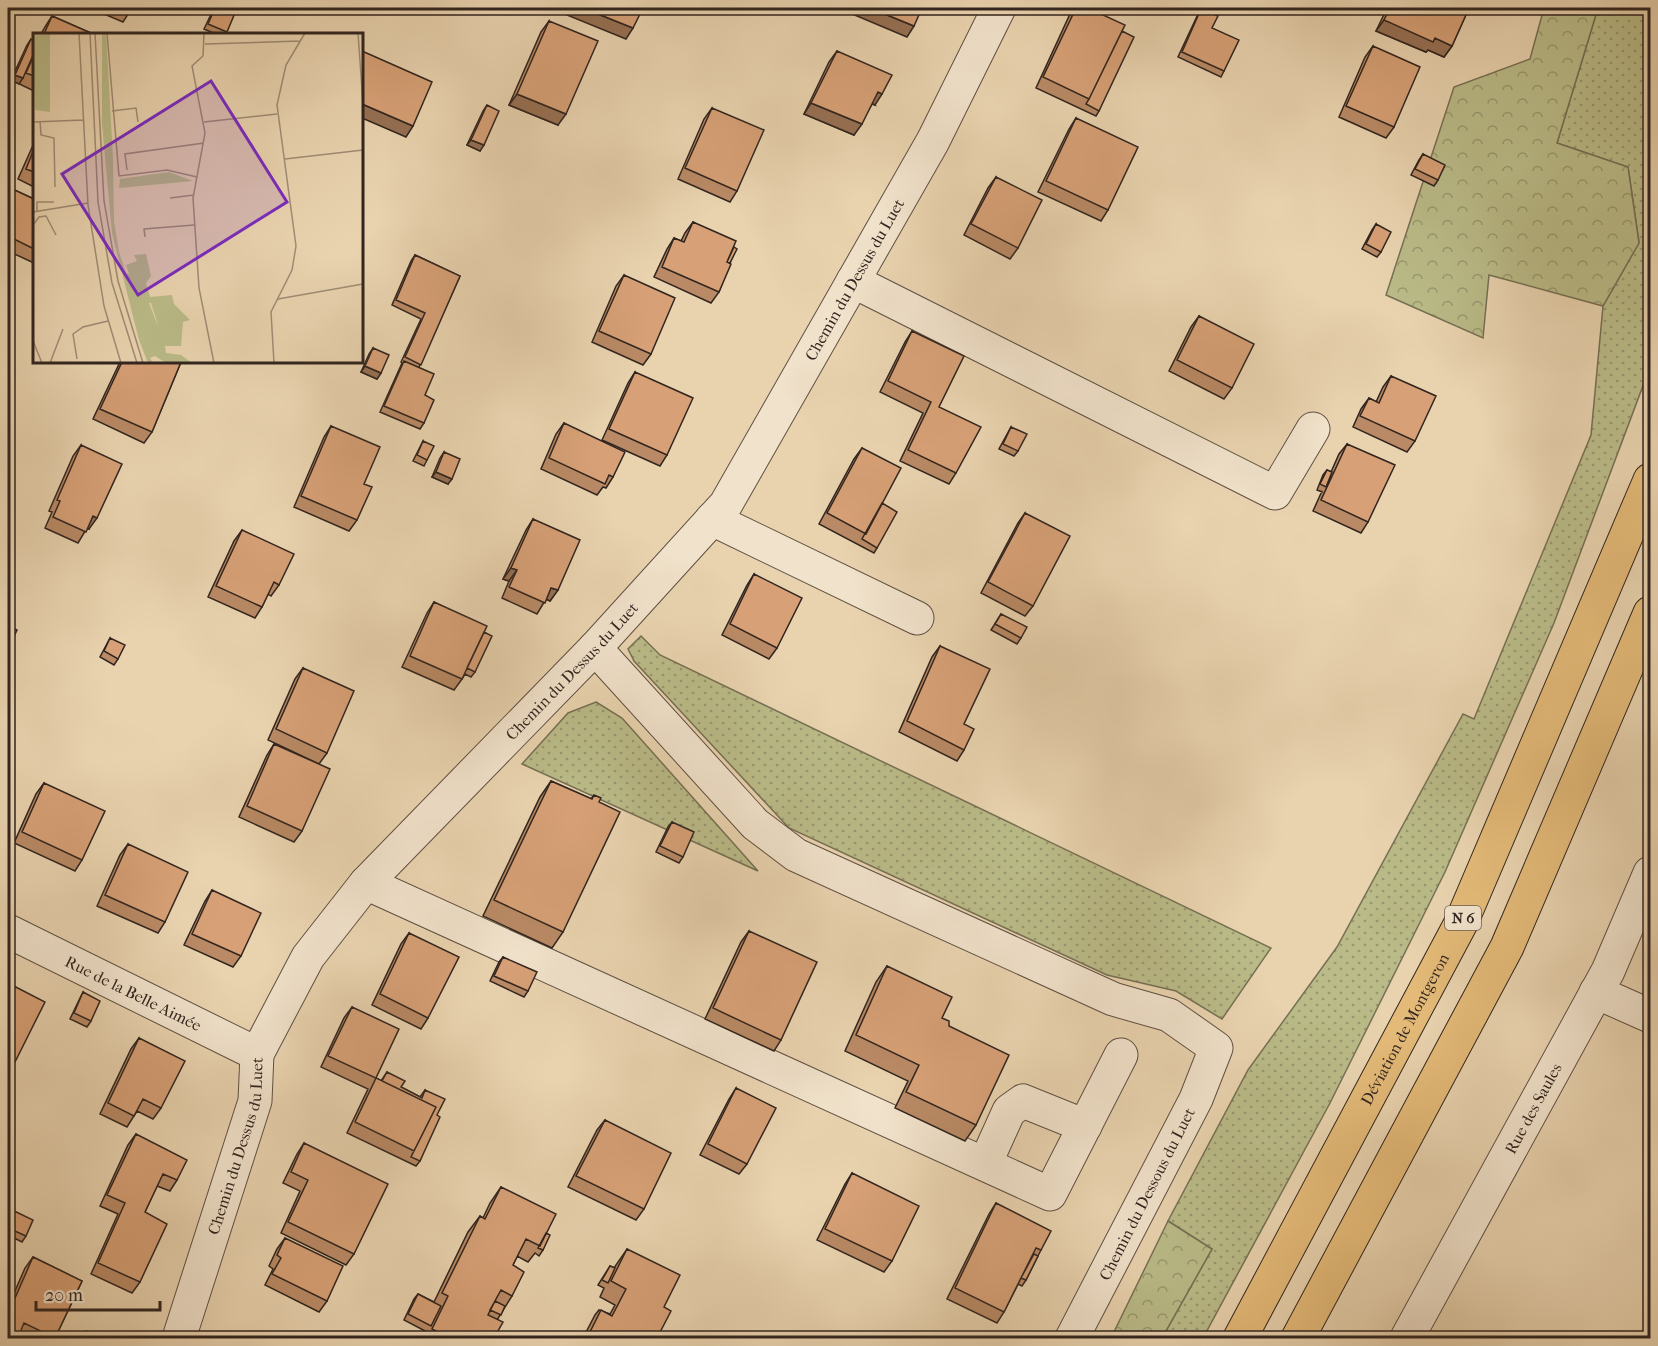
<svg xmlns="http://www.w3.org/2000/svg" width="1658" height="1346" font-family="'IM FELL French Canon',serif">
  <defs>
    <pattern id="grass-dots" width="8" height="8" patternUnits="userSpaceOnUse" patternTransform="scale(1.5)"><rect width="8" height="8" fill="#babb88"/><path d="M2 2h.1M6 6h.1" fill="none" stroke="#98986f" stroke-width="1.8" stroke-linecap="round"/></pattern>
    <pattern id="forest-crowns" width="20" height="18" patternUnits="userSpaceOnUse" patternTransform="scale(1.5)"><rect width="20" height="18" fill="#babb88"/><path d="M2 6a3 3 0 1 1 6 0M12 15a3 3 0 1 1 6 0" fill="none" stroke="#98986f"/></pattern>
  </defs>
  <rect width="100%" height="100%" fill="#e9d3af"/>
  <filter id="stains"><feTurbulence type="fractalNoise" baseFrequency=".00333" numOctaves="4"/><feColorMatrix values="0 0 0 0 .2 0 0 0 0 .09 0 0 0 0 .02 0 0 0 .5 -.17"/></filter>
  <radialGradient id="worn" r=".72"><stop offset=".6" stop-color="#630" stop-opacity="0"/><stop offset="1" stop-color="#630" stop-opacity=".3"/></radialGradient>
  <path fill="url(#grass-dots)" stroke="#767054" stroke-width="1.5" d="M1598,8H1650V367L1554,623L1445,872L1330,1103L1203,1338H1162L1212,1249L1168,1221L1248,1070L1337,947L1463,714L1474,719L1591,435L1603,306L1639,242L1628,167L1557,143Z
    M641,636L660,655L1271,948L1222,1019L1176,991L1107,975L789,828L634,661L628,649Z
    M596,702L622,718L758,871L522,764L568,713Z"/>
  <path fill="url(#forest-crowns)" stroke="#767054" stroke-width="1.5" d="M1544,8H1598L1557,143L1628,167L1639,243L1603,306L1489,275L1483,338L1386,295L1454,87L1530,59Z
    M1168,1221L1212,1249L1162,1338H1111Z"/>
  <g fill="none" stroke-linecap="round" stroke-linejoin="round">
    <g stroke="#5f5043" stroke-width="35">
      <g id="minor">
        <path d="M853,281L1275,493L1313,429"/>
        <path d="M712,519L917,618"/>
        <path d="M595,648L755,824L796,855L1113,999L1169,1015L1216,1048L1196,1099L1072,1338"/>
        <path d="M366,883L1050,1194L1121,1055"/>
        <path id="s1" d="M8,931L257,1054"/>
        <path d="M1596,992L1650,1016"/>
        <path d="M985,1164L1009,1111L1023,1101L1085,1126"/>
        <path id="s2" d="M179,1338L255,1101L257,1054L308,957L366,883L595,648L726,504L933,141L999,8"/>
        <path id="s3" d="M1407,1338L1608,971L1650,873"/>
      </g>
    </g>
    <g stroke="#31251f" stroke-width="35">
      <g id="major">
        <path id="s4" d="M1240,1338L1461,923L1650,480"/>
        <path d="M1298,1338L1507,947L1650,613"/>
      </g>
    </g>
    <use href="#minor" stroke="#f1e2cb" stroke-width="33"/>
    <use href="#major" stroke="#e4ba78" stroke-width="33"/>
  </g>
  <path fill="#b98a65" stroke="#31251f" stroke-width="1.5" d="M90,8H132L123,22Z
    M214,8H237L225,34H216L204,29Z
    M1075,8H1088L1122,31L1099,111L1096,116L1036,88L1070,14Z
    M1387,8H1469L1452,46L1444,57L1428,50L1426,52L1376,31Z
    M1201,9L1212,28L1224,71L1221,77L1178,57L1198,14Z
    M52,16L93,34H41L45,27Z
    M549,21L558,125L509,105L541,32Z
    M31,39L34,41V91L11,80L27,45Z
    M1373,46L1394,127L1386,138L1339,117L1365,57Z
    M837,51L875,105L872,104L854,135L804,114L829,62Z
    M487,105L480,151L467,145L483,111Z
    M712,108L737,191L730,202L678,179L704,119Z
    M1076,118L1108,210L1101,221L1038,192L1069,129Z
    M34,143V187L18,179Z
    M1423,154L1438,180L1434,186L1411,175L1419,160Z
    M996,177L1018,248L1010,259L964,235L988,188Z
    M8,187L34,199V263L8,251Z
    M693,222L734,247L730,263L719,292L711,303L654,277L667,249L674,238L681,241L685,233Z
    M1376,224L1381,252L1377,257L1362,249L1372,230Z
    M415,255L460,276L419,367L425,395L424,423L420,429L380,412L402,363L401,362L421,319L392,305L411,261Z
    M624,275L651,354L643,365L592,342L616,286Z
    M1199,316L1232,388L1224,399L1169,371L1191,327Z
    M912,331L956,473L949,484L900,461L923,413L880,392L905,342Z
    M373,348L381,373L377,379L361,372L369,354Z
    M120,362H181L152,432L144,443L93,419Z
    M635,372L667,455L660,466L602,440L628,383Z
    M1391,376L1415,441L1407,452L1353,427L1361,409L1369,398L1376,402L1383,387Z
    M564,423L613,477L606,488L603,487L597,495L541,469L556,434Z
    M331,426L364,484L357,520L349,531L294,507L324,437Z
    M1011,427L1018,451L1014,456L999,449Z
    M423,441L427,460L424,466L413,461Z
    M1347,444L1368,522L1361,533L1313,511L1322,491V492L1317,490L1323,475L1327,470L1331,472L1339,454Z
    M81,445L89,529L87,528L78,543L45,528L52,512L49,511L73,456Z
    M862,448L882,503L877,548L874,553L819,524L854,459Z
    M444,452L448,484L432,477L440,458Z
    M1025,513L1033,606L1025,616L981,593L1018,523Z
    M533,519L558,590L550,601L546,599L537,614L502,598L509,581L503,579L526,530Z
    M242,530L279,585L271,596L268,594L262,607L255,618L208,597L234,541Z
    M754,574L777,648L769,659L722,635L747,585Z
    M434,602L484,632L475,672L471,677L465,674L462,679L454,690L402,667L427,613Z
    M1001,614L1021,638L1017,644L991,630Z
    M110,638L118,659L114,665L100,657Z
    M940,646L964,724V750L957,761L899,732L932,657Z
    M303,668L327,753L319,764L268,740L295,679Z
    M274,744L302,831L294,842L239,817L267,755Z
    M551,781L591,799L594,795L563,932L552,948L483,916L540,797Z
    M44,783L82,860L75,871L14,843L36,794Z
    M672,822L683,857L679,863L656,852L668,827Z
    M128,844L165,922L158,933L97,906L120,855Z
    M212,890L241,956L233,967L184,945L205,901Z
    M749,931L781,1040L774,1051L705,1019L741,942Z
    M409,933L428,1018L421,1029L372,1005L401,944Z
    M503,957L528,991L524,997L490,981L499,962Z
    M887,966L942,1018L949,1026L976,1125L965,1141L895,1108L908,1081L845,1051L876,982Z
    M83,992L91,1021L87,1027L70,1019L80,998Z
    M352,1007L376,1078L381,1081L387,1072L401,1087L420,1097L425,1090L437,1115L420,1161L416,1166L347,1133L368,1089L321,1067L344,1018Z
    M139,1038L161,1108L153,1119L137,1111L127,1127L100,1114L131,1049Z
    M736,1088L747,1164L739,1174L700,1155L729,1099Z
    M605,1120L644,1209L636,1220L568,1187L597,1130Z
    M136,1134L177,1180L170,1191L157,1186L145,1212L140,1282L132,1293L91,1274L118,1214L100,1206L128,1145Z
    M304,1143L354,1254L346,1265L281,1233L300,1191L283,1183L297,1154Z
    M852,1173L892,1261L884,1272L817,1240L845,1184Z
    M501,1187L546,1233L543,1250L539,1256L535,1253L528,1262L517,1256L513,1265L512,1296L497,1320L494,1338H424L428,1331L427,1332L404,1320L414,1299L418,1294L434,1302L468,1232L480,1216L483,1218L490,1203Z
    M996,1203L1041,1250L1026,1280L1022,1286L1018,1284L1004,1312L997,1323L947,1299L989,1214Z
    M8,1208L26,1236L22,1242L8,1235Z
    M285,1238L327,1301L319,1312L265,1285L273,1269L269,1266L277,1249Z
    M627,1249L664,1307L657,1338H583L595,1315L599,1310L610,1314L615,1305L600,1297L604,1288L598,1285L610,1266L614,1268Z
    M33,1257L82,1281L55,1338H8V1307L25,1268Z
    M1650,1326V1338H1643Z"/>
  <path fill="#967053" stroke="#31251f" stroke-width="1.5" d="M566,8H583L633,28L626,39L562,13Z
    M838,8H870L914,26L907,37Z
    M1384,20L1435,38L1452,46L1444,57L1428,50L1426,52L1376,31Z
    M15,75L23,78L19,84L11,80Z
    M878,92L882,94L875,105L871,103Z
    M517,94L566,114L558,125L509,105Z
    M811,103L862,124L854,135L804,114Z
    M362,104L413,126L406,137L362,118Z
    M471,140L484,145L480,151L467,145Z
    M365,366L381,373L377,379L361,372Z
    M436,472L452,479L448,484L432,477Z
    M93,516L97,518L89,529L85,527Z
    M511,568L517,570L509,581L503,579Z
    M551,588L558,590L550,601L544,598Z"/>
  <path fill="#d7a076" stroke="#31251f" stroke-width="1.5" d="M122,8H132L130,11Z
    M215,8H237L227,32L208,24Z
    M583,8H643L633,28Z
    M870,8H922L914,26Z
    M1076,8H1088L1125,25L1089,99L1043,77Z
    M1390,8H1469L1452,46L1435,38L1433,42L1384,20Z
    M1201,9L1218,16L1212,28L1239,40L1224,71L1182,52Z
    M52,16L93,34H44Z
    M549,21L598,41L566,114L517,94Z
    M1122,31L1134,37L1099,111L1086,104L1089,99Z
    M31,39L34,41V53L23,78L15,75Z
    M1373,46L1420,67L1394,127L1346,106Z
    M362,51L432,82L413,126L362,104Z
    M837,51L892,75L882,94L878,92L862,124L811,103Z
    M34,55V76L26,73Z
    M487,105L499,111L484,145L471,140Z
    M712,108L764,130L737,191L685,168Z
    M1076,118L1138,147L1108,210L1046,181Z
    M34,149V172L26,169Z
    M1423,154L1445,165L1438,180L1415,169Z
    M996,177L1042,200L1018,248L971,224Z
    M8,187L34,199V249L8,236Z
    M693,222L736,241L727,262L731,264L719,292L662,267L674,238L684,242Z
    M1376,224L1391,232L1381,252L1366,244Z
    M734,247L737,249L730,263L727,262Z
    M415,255L460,276L421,365L405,357L425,313L396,300Z
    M624,275L675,298L651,354L599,331Z
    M1199,316L1254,344L1232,388L1177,360Z
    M912,331L964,356L939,407L981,427L956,473L908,450L931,402L888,381Z
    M373,348L389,355L381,373L365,366Z
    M404,361L434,374L425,395L434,400L424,423L384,406Z
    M122,362H181L152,432L100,409Z
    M635,372L693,398L667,455L609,429Z
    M1391,376L1436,396L1415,441L1360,416L1369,398L1379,403Z
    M564,423L625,452L613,477L609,475L605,484L549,458Z
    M331,426L380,447L364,484L372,487L357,520L301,496Z
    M1011,427L1027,434L1018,451L1003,444Z
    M423,441L434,446L427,460L417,455Z
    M1347,444L1395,465L1368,522L1321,500Z
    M81,445L122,464L97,518L93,516L86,532L53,517L60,501L57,500Z
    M862,448L901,468L866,534L827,513Z
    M444,452L460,459L452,479L436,472Z
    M1327,470L1332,472L1326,487L1320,484Z
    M882,503L897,512L877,548L862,539Z
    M1025,513L1070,536L1033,606L988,582Z
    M533,519L580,540L558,590L551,588L545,603L509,587L517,570L511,568Z
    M242,530L294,554L279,585L274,582L262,607L216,586Z
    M754,574L802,598L777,648L730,624Z
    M434,602L487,626L462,679L410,656Z
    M1001,614L1027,627L1021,638L995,624Z
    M8,625L17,630L10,645L8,644Z
    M484,632L492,636L475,672L467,668Z
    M110,638L125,645L118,659L104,651Z
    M940,646L990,669L964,724L974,729L964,750L907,721Z
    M303,668L354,691L327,753L276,729Z
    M274,744L330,769L302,831L247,806Z
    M551,781L592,799L594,795L601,798L599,802L620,812L563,932L494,900Z
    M44,783L105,811L82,860L22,832Z
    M672,822L694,832L683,857L660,846Z
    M128,844L188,872L165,922L105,895Z
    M212,890L261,913L241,956L192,934Z
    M749,931L817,962L781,1040L713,1008Z
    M409,933L459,957L428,1018L380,994Z
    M503,957L537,972L528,991L494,976Z
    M887,966L952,997L942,1018L949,1021V1026L1009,1055L976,1125L906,1092L919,1065L856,1035Z
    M8,983L45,1002L10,1072L8,1071Z
    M83,992L100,1001L91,1021L74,1013Z
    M352,1007L399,1029L376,1078L436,1107L414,1151L355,1122L376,1078L328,1056Z
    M139,1038L185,1061L161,1108L143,1099L134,1116L108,1103Z
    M387,1072L405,1081L401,1087L422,1098L425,1090L445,1099L437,1115L440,1117L420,1161L411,1157L436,1107L382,1081Z
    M736,1088L776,1108L747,1164L708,1144Z
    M605,1120L671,1153L644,1209L576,1176Z
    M136,1134L187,1160L177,1180L163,1174L145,1212L167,1224L140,1282L98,1263L125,1203L107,1195Z
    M304,1143L388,1184L354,1254L288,1222L308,1180L291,1172Z
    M852,1173L919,1206L892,1261L825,1229Z
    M501,1187L556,1214L540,1246L526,1239L513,1265L524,1272L512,1296L501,1290L496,1299L488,1315L503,1322L494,1338H450L432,1329L448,1296L442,1293L480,1216L485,1219Z
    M996,1203L1051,1231L1041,1250L1036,1248L1004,1312L955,1288Z
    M8,1208L33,1220L26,1236L8,1228Z
    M546,1233L550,1235L543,1250L538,1248Z
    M285,1238L343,1266L327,1301L272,1274L281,1258L277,1255Z
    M627,1249L680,1275L664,1307L671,1311L657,1338H598L589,1334L601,1310L612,1316L626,1289L611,1281Z
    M1034,1254L1038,1256L1026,1280L1021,1278Z
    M33,1257L82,1281L55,1338L24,1323L19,1335L26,1338H8V1327L12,1318L8,1316V1314Z
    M610,1266L615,1268L608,1283L602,1280Z
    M418,1294L441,1306L431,1326L408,1314Z
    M495,1301L505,1306L501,1315L490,1310Z
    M1650,1330V1338H1645Z
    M86,1331L103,1338H83Z"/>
  <g text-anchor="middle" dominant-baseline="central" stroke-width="6" stroke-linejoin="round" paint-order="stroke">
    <rect fill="#f1e2cb" stroke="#6b5e53" stroke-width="1.5" x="1445" y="906" width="36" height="24" rx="4.5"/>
    <g font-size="15" font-weight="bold" fill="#31251f">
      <text x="1463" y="918">N 6</text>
    </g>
    <g font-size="16" fill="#31251f" stroke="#f1e2cb">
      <text stroke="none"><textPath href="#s2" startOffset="1281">Chemin du Dessus du Luet</textPath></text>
      <text stroke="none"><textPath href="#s2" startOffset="795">Chemin du Dessus du Luet</textPath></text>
      <text stroke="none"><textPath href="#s1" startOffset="140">Rue de la Belle Aimée</textPath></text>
      <text stroke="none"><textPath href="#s4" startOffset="350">Déviation de Montgeron</textPath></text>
      <text stroke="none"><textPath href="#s3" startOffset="262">Rue des Saules</textPath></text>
      <text stroke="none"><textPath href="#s2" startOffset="201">Chemin du Dessus du Luet</textPath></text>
      <text transform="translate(1147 1194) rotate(-63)">Chemin du Dessous du Luet</text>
    </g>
  </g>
  <g transform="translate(33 33)">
    <rect width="330" height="330" fill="#e9d3af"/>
    <path d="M69,91L75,125H80L81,188L86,219L93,240L106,244L125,293L106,307L79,200ZM136,139L160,148L86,155L87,146Z" fill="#babb88"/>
    <path d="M0,0H17V79L2,77ZM69,0H73L80,125H75L69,91ZM113,221L118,243L113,250L117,264L139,262L141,271L157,287L150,289L148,313H132L133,320L148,322L159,330H133L122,323L117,325L120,330H115L106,307L125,292L118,270H113L106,244L98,246L93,232L104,228L101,222Z" fill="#babb88"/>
    <path fill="none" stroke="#9f8d75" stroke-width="1.5" d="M46,0L55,172L71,273L88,330M57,0L65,169L79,250L104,330M62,0L71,168L85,248L110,330M74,0L86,143L134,137L164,144M171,0L170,23L159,33L172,100L160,165L166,255L181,330M325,0L330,71M172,11L267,8M79,78L103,75L105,89M7,88L8,102L21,105L22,154M0,89L50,87M171,89L244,81M252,126L330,117M94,137L92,121L171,110M137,165L161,162M0,179L55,170M4,179V169H21M0,192L6,184L13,183L23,202M112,204L111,196L161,192M245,266L330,251M0,308L9,330M44,326L40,301L50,294L75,288M17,330L30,296M241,330L238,279L259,237L263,213L244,72L253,32L272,0"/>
    <path fill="#7b2cbf" fill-opacity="0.15" stroke="#7b2cbf" stroke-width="3" d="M178,48L254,169L105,262L29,141Z"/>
    <rect width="330" height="330" fill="none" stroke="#31251f" stroke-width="3"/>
  </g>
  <rect width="1658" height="1346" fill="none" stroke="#e9d3af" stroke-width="30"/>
  <rect x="9" y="9" width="1640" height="1328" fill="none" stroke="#31251f" stroke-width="3"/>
  <rect x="15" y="15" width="1628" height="1316" fill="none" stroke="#31251f" stroke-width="1.5"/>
  <path d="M36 1301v9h124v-9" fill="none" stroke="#31251f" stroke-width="3"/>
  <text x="45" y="1301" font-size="18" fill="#31251f" stroke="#f1e2cb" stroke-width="4.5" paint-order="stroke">20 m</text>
  <rect width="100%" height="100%" filter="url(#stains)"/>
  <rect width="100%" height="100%" fill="url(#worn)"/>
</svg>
